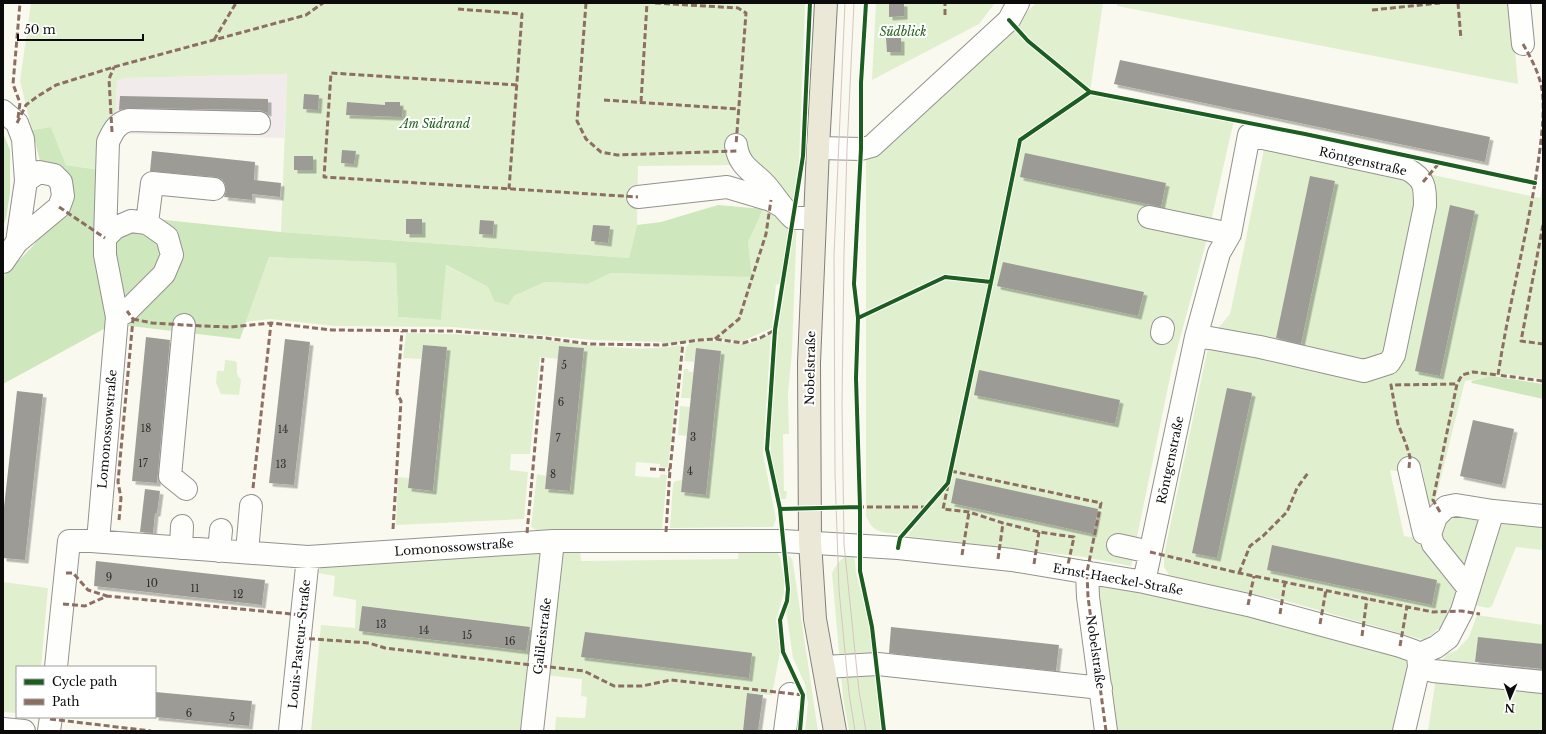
<svg xmlns="http://www.w3.org/2000/svg" width="1546" height="734" font-family="'Libre Baskerville',serif">
  <defs>
    <filter id="shadow"><feDropShadow dx="3.5" dy="3.5" stdDeviation="0" flood-color="#0004"/></filter>
  </defs>
  <rect width="100%" height="100%" fill="#faf9ef"/>
  <path fill="#f1ebec" d="M287,74L284,138L124,134L115,125L117,81L125,78Z"/>
  <path fill="#e0f0cf" d="M31,3H805L792,352L788,393L789,434H783L784,491H787L786,499H781L771,456L770,443L778,333L784,285L776,284L772,328L741,342L715,339L699,340L664,345L661,342L593,340L452,327L334,326L270,319L246,322L269,257L396,263L398,317L441,320L445,265L488,287L494,301L514,296L545,282L588,284L611,273L747,276L754,278L752,277L748,242L758,184L733,165L638,166L637,225L629,258L281,232L287,74L125,78L117,81L115,125L99,170L66,165L51,127L32,130L20,81Z
    M876,3H995L979,24L872,80Z
    M1036,3H1103L1090,92L1234,120L1207,239L1172,368L1131,566L1084,557L907,536L945,487L899,534C881,532 874,534 866,516V156L877,153Z
    M1117,3H1511L1518,84L1117,6Z
    M1266,139L1540,198L1543,184V379L1506,374L1465,381L1432,513L1421,498L1426,489L1422,467L1415,462L1402,472L1390,470L1404,536L1416,538L1425,546L1457,587L1449,621L1424,640L1286,601L1169,575L1164,567V555L1210,338L1230,314L1244,248Z
    M771,332L763,454L776,519L773,527L670,528L673,484L675,481L682,480L681,492L706,494L721,351L696,348L694,362L684,361C685,356 685,349 687,346C695,335 729,344 740,344C752,345 761,339 771,332Z
    M406,333C452,334 499,335 545,340C589,345 638,353 681,345L668,468L660,467V464L636,462L635,476L659,478L661,474L667,475L662,529L539,531L531,527L537,474L546,476L545,489L570,491L584,348L559,346L558,359L540,357L530,454H511L510,470L528,472L524,519L396,525L398,477L409,478L408,488L433,491L447,347L423,345L421,359L403,358Z
    M225,360L235,361L237,363V374L241,380L239,395L221,394L216,383L217,371H224Z
    M684,369H688L689,372H693L691,398H681Z
    M680,406L690,407L687,436L678,435Z
    M1455,512L1475,519L1480,524L1467,573L1440,541L1441,523Z
    M1512,520L1543,524V550L1516,547L1492,606L1488,608L1474,605L1499,526Z
    M739,548L775,549L780,557L784,579V593L776,620L780,652L772,695L747,693L743,731H555L556,717L585,718L587,697L581,696L582,679L543,675L560,557L564,552L580,550L581,561L738,559Z
    M534,551L543,556L528,731H311L321,625L355,628L356,600L333,596L335,576L318,573L321,567Z
    M854,552L856,573L871,627L881,731H849L843,698L832,573C838,562 842,556 854,552Z
    M788,555L792,559L793,563L818,731H805L808,704L805,684L793,658L786,611L790,599Z
    M3,582L48,588L41,667H17V713L3,712Z
    M1101,582L1176,597L1412,656L1397,706L1393,731H1113L1093,591Z
    M1477,615L1543,625V644L1478,638L1474,672L1438,669L1446,654L1456,651L1469,637Z
    M1436,677L1543,688V731H1428Z"/>
  <path fill="#cfe7bd" d="M51,127L66,165L99,170L108,214L281,232L629,258L637,225L661,222L718,205L763,209L748,242L752,277L611,273L588,284L545,282L514,296L508,305L494,301L488,287L446,265L441,320L398,317L396,263L269,257L240,339L113,324L3,384V277L31,248L49,226L63,214L41,165L32,130Z
    M3,133L10,150V193L6,218L3,227Z
    M1492,376L1543,384V399L1472,383L1471,381Z"/>
  <path fill="#9c9b95" filter="url(#shadow)" d="M889,3H904V16L889,17Z
    M886,38H901V52H887Z
    M1120,60L1490,137L1485,162L1114,84Z
    M304,94L319,95L318,110L303,109Z
    M120,96L268,99V113L259,110L129,108L119,110Z
    M347,102L385,105V102H400V106L403,107L402,117L346,115Z
    M342,150L356,151L354,164L341,163Z
    M152,151L255,162L254,180L281,183L280,197L252,194V200L224,197L226,191L225,184L222,179L216,177L150,171Z
    M1025,153L1166,183L1161,207L1020,177Z
    M294,156H313V170H294Z
    M1310,176L1335,181L1301,344L1276,338Z
    M1450,205L1475,211L1440,376L1415,371Z
    M406,219H422V234H406Z
    M480,220L494,221L493,235L479,234Z
    M593,225L610,226L608,243L591,241Z
    M1003,262L1144,292L1138,316L997,286Z
    M146,337L170,340L157,483L132,481Z
    M285,339L310,342L294,485L269,483Z
    M423,345L447,347L433,491L408,488Z
    M559,346L584,348L570,491L545,489Z
    M696,348L721,351L706,495L681,492Z
    M979,370L1120,400L1115,424L974,395Z
    M1227,388L1252,393L1217,558L1192,553Z
    M17,391L43,394L25,560L3,558V516Z
    M1473,420L1514,429L1502,485L1460,476Z
    M956,478L1098,509L1093,534L951,503Z
    M145,489L160,491L157,513H155L153,533L140,532Z
    M1272,545L1437,580L1432,605L1267,570Z
    M96,561L265,580L262,605L94,586Z
    M362,606L530,627L526,651L359,631Z
    M891,627L1059,645L1056,671L889,653Z
    M585,632L752,653L749,678L581,657Z
    M1478,637L1543,644V669L1475,662Z
    M155,692L252,701L249,726L155,717Z
    M747,693L763,695L758,731H743Z"/>
  <g fill="none" stroke-linecap="round" stroke-linejoin="round">
    <g stroke="#93928e" stroke-width="24">
      <path id="minor" d="M1519,3L1523,44
        M3,111L17,123L23,139L26,181L17,242L3,262
        M736,145C739,169 756,172 769,189C777,199 783,209 793,218H815
        M818,148L861,149L872,146L1009,20L1018,3
        M638,197L727,187L771,200L781,206
        M1149,217L1230,234
        M147,223L152,183L214,189
        M105,238L108,142C113,131 117,123 129,120L259,123
        M17,242L59,207L63,196L61,182L54,175L39,172L26,181
        M184,325L170,476L186,489
        M1162,333L1163,328
        M1409,468L1424,533L1430,534
        M98,541L117,317L127,311L164,274L172,255L167,237L147,223L131,221L115,228L105,238V255L117,317
        M1118,545L1150,552
        M181,548L182,526
        M219,551L221,530
        M247,552L251,506
        M1087,572L1088,597L1106,731
        M1144,582L1196,337L1219,253L1230,234L1249,135L1407,169C1425,179 1425,186 1425,206L1394,355L1389,363L1364,371L1260,347L1210,338L1196,337
        M1469,589L1433,544L1430,534L1436,517L1446,507L1456,505L1493,511
        M1418,655L1436,647L1448,638L1462,611L1493,511L1543,516
        M56,667L69,541H91L308,557L553,541H783L898,548L1012,560L1144,582L1248,605L1400,646L1414,651L1418,655L1419,667L1404,731
        M824,667L878,664L1101,688
        M1419,667L1433,671L1543,682
        M3,729L24,731
        M49,731L51,717
        M290,731L308,557
        M532,731L553,541
        M785,731L790,694"/>
    </g>
    <g stroke="#807f7b" stroke-width="24">
      <path id="major" d="M826,3L818,148L809,363L810,542L815,619L835,731"/>
    </g>
    <use href="#minor" stroke="#fefefd" stroke-width="22"/>
    <use href="#major" stroke="#ebe8d7" stroke-width="22"/>
    <path stroke="#d6c5c3" stroke-width="1" d="M845,3L834,255L835,474L839,590L849,693L855,731
      M854,3L847,149L844,253L842,404L844,544L859,691L866,731"/>
    <path stroke="#8d6e63" stroke-width="3" stroke-dasharray="6 3" stroke-linecap="butt" d="M586,3L577,121L586,139L601,152L617,155L737,151
      M655,3L738,8L746,13L736,145
      M1458,3L1461,39
      M458,9L522,14L509,189
      M1372,10L1440,3
      M945,15V3
      M214,40L236,3
      M1523,44C1531,58 1539,73 1542,89C1546,116 1539,156 1535,183C1524,247 1508,310 1498,375L1543,381
      M517,85L331,73L324,177L638,197
      M604,100L739,109
      M641,102L647,3
      M18,118L20,103L13,84L20,3
      M17,123L26,105L38,96L56,85L114,67L306,15L323,3
      M112,132L109,79L114,67
      M1423,182L1440,162
      M59,207L105,238
      M1543,225L1521,341L1543,344
      M133,319L152,323L202,326L231,327L271,323L332,330L452,331L545,338L589,344L664,345L699,340L715,339L743,343L760,338L775,330
      M715,339L739,319L766,234L771,200
      M1409,468L1410,457L1406,444L1398,424L1391,385L1457,384
      M650,469L670,470
      M951,471L1101,503L1087,572L1088,597L1106,731
      M948,485L943,509L969,512L1003,523L1039,532L1074,537L1067,569
      M253,488L271,323
      M858,507H926
      M1440,512L1433,500L1457,384L1462,375L1473,372L1498,375
      M119,520L121,498L118,482L133,319L127,311
      M393,529L401,401L397,393L402,331
      M666,532L670,470L683,342
      M527,533L543,358
      M1150,552L1239,573L1433,612L1462,611L1480,614
      M962,555L969,512
      M998,559L1003,523
      M1034,564L1039,532
      M66,573H73L88,590L107,596
      M1239,573L1250,546L1263,536L1287,512L1297,488L1308,473
      M63,604L85,606L107,596L302,615
      M1248,605L1254,576
      M1280,614L1285,582
      M1320,624L1326,590
      M1362,636L1367,598
      M300,638L369,643L385,648L584,671L614,686H642L671,680L803,695
      M1400,646L1407,606
      M50,719L151,731"/>
    <g stroke="#fff" stroke-width="6">
      <path id="cycleway" d="M866,3L861,83V149L854,284L858,318L856,378L860,507V571L872,627L884,731
        M1009,20L1028,41L1090,92L1305,134L1535,183
        M991,282L1020,140L1090,92
        M858,318L945,277L991,282L948,483L900,538L898,548
        M780,509L860,507
        M800,731L803,695L783,652L780,620L787,601L788,589L780,509L767,449L775,330L803,156L810,3"/>
    </g>
    <use href="#cycleway" stroke="#1b5e20" stroke-width="4"/>
  </g>
  <g text-anchor="middle" dominant-baseline="central" stroke-width="4" stroke-linejoin="round" paint-order="stroke">
    <g font-size="10" fill="#2f2f2e">
      <text x="564" y="365">5</text>
      <text x="561" y="402">6</text>
      <text x="146" y="428">18</text>
      <text x="283" y="429">14</text>
      <text x="693" y="437">3</text>
      <text x="558" y="438">7</text>
      <text x="143" y="463">17</text>
      <text x="281" y="464">13</text>
      <text x="690" y="471">4</text>
      <text x="553" y="474">8</text>
      <text x="109" y="577">9</text>
      <text x="152" y="583">10</text>
      <text x="195" y="588">11</text>
      <text x="238" y="594">12</text>
      <text x="381" y="624">13</text>
      <text x="424" y="630">14</text>
      <text x="467" y="635">15</text>
      <text x="510" y="641">16</text>
      <text x="189" y="713">6</text>
      <text x="232" y="717">5</text>
    </g>
    <g font-size="12" font-style="italic" fill="#24621d" stroke="#fff">
      <text x="903" y="31">Südblick</text>
      <text x="435" y="123">Am Südrand</text>
    </g>
    <g font-size="12" fill="#0b0b0b" stroke="#fff">
      <text transform="translate(1363 161) rotate(13)">Röntgenstraße</text>
      <text transform="translate(810 368) rotate(-89)">Nobelstraße</text>
      <text transform="translate(107 429) rotate(-85)">Lomonossowstraße</text>
      <text transform="translate(1170 460) rotate(-78)">Röntgenstraße</text>
      <text transform="translate(454 547) rotate(-4)">Lomonossowstraße</text>
      <text transform="translate(1118 579) rotate(10)">Ernst-Haeckel-Straße</text>
      <text transform="translate(542 636) rotate(-83)">Galileistraße</text>
      <text transform="translate(299 644) rotate(-84)">Louis-Pasteur-Straße</text>
      <text transform="translate(1096 652) rotate(82)">Nobelstraße</text>
    </g>
  </g>
  <rect width="1546" height="734" fill="none" stroke="#0b0b0b" stroke-width="8"/>
  <rect x="16" y="666" width="140" height="52" fill="#ffffff" stroke="#9d9d9d"/>
  <rect x="24" y="679" width="20" height="6" fill="#1b5e20" stroke="#9d9d9d"/>
  <text x="52" y="686" font-size="12" fill="#0b0b0b">Cycle path</text>
  <rect x="24" y="699" width="20" height="6" fill="#8d6e63" stroke="#9d9d9d"/>
  <text x="52" y="706" font-size="12" fill="#0b0b0b">Path</text>
  <g transform="translate(1510 698) rotate(182)" stroke="#ffffff" stroke-width="3" paint-order="stroke">
  <path d="M0-3L7 15L0 10L-7 15Z" fill="#0b0b0b"/>
  <text y="-6" font-size="11" font-weight="bold" text-anchor="middle" fill="#0b0b0b">N</text>
  </g>
  <path d="M18 34v6h125v-6" fill="none" stroke="#0b0b0b" stroke-width="2"/>
  <text x="24" y="34" font-size="12" fill="#0b0b0b" stroke="#ffffff" stroke-width="3" paint-order="stroke">50 m</text>
</svg>
